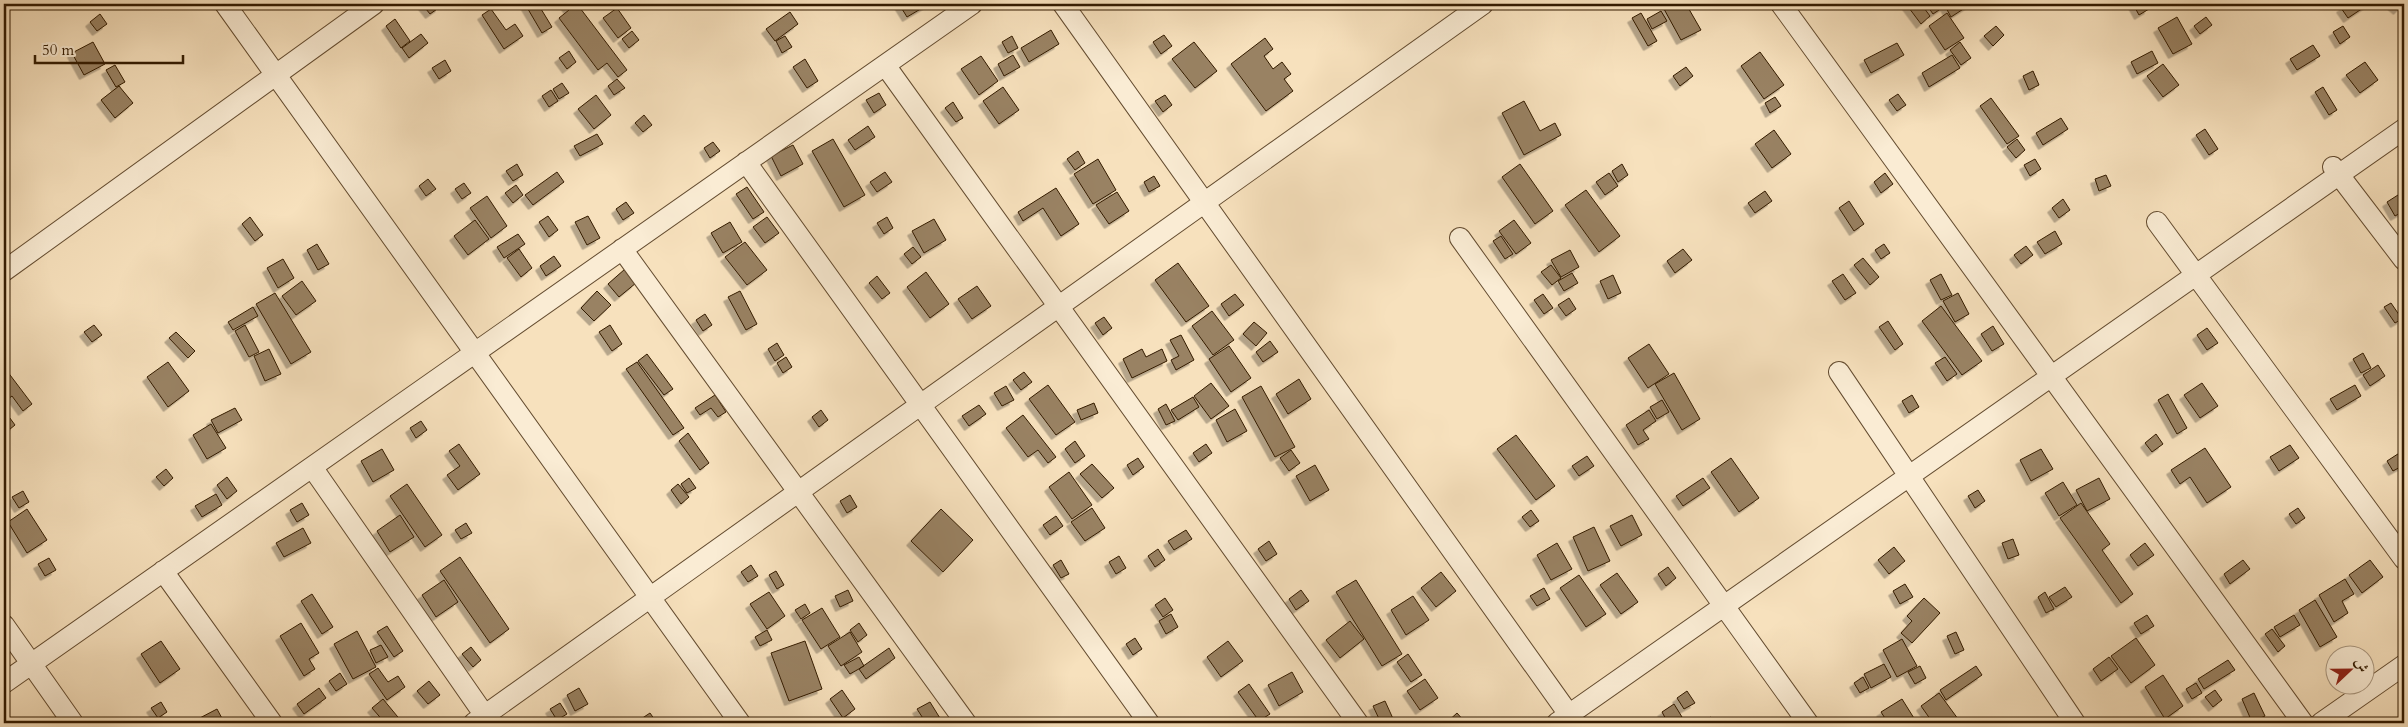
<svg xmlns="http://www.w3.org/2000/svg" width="2408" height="727" font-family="Cardo,Amiri,serif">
  <defs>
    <filter id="shadow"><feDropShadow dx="-4.5" dy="4.5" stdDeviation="0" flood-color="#0004"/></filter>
  </defs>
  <rect width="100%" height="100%" fill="#f7e1bd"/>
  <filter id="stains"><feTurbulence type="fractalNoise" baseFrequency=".004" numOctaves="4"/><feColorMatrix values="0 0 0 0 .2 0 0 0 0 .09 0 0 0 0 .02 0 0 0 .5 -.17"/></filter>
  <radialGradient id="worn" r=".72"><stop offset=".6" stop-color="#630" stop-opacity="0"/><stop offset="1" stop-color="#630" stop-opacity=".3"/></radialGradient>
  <path fill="#998263" stroke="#331b01" filter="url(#shadow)" d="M422,4H437L440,7L430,14Z
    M525,4H538L552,27L542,33Z
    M565,4H577L627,70L618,77L607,63L598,70L559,18L569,10Z
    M899,4H929L907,17Z
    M1671,4H1686L1701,30L1681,40L1664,9Z
    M1906,4H1921L1930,16L1921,24Z
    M1926,4H1971L1951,17L1945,6L1933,14Z
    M2133,4H2146L2149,9L2139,15Z
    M2347,4H2369L2348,18L2341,8Z
    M2391,4H2404L2398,10Z
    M617,8L631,28L618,38L603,18Z
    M491,9L506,30L515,24L523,36L504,49L482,15Z
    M1661,11L1667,21L1652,29L1647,19Z
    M790,12L798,24L775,41L766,29Z
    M1641,13L1657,41L1648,46L1632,18Z
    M1947,13L1964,38L1945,50L1929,26Z
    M100,14L107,24L97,31L90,22Z
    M2177,17L2192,44L2173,54L2158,28Z
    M2206,17L2212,25L2200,34L2194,26Z
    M395,19L410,41L401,48L386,26Z
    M1996,26L2004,35L1993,46L1984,36Z
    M2343,26L2350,37L2340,44L2333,32Z
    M1051,30L1059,44L1029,62L1021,48Z
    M632,31L639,40L629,48L622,39Z
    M421,34L428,43L409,58L402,48Z
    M1164,35L1172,46L1161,54L1153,42Z
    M785,36L792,47L782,53L776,41Z
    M1012,36L1018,48L1008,53L1002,42Z
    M1265,38L1273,49L1264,56L1273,69L1282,62L1291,74L1284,79L1293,91L1266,111L1231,64Z
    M93,42L105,64L84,75L72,53Z
    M1194,42L1217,71L1195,88L1172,59Z
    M1960,42L1971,58L1961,65L1950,50Z
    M1897,43L1904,55L1871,73L1864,60Z
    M2313,45L2320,56L2297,70L2290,59Z
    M569,51L576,62L567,69L559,58Z
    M2152,51L2158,63L2137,74L2131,62Z
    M1760,52L1784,85L1764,99L1741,66Z
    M1013,55L1020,67L1004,76L998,64Z
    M1952,55L1960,68L1929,87L1922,73Z
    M981,56L998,81L979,95L961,69Z
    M805,59L818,81L807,88L793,67Z
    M445,60L451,71L439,79L432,68Z
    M2365,62L2378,80L2360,93L2346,75Z
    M2163,64L2179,85L2163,97L2147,76Z
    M115,65L125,82L116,87L106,70Z
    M1686,67L1693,76L1680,86L1673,76Z
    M2033,71L2039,85L2029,90L2023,76Z
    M617,79L625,88L614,95L608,86Z
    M562,83L569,93L559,99L553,89Z
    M119,86L133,103L115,118L101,100Z
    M1003,87L1019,110L999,124L983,101Z
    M2323,87L2337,110L2329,115L2315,92Z
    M551,90L558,101L549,107L542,96Z
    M879,93L886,105L874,113L866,100Z
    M1898,94L1906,105L1897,111L1889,100Z
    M596,95L611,115L594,129L578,109Z
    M1165,95L1172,105L1163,112L1155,101Z
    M1775,97L1781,106L1770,113L1765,103Z
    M1991,98L2019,136L2007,144L1980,106Z
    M1524,101L1540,131L1555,123L1561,135L1524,155L1502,113Z
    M953,102L963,118L956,122L945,108Z
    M644,115L652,125L643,132L635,123Z
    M2061,118L2068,129L2043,145L2036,133Z
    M868,126L875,137L855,150L848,140Z
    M2205,129L2218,149L2209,155L2196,135Z
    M1774,130L1791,154L1772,168L1755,144Z
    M597,134L603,144L580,156L574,146Z
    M833,139L865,195L844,207L812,151Z
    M2017,139L2025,150L2016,158L2007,147Z
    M713,142L720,151L710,158L704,148Z
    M793,145L803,164L781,176L771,156Z
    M1078,151L1085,163L1075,170L1067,159Z
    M1098,159L1116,190L1093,204L1074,174Z
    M2035,159L2041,169L2030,176L2024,165Z
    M517,164L523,175L513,181L506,171Z
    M1520,164L1553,211L1535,224L1502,177Z
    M1622,164L1628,175L1618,182L1612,171Z
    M557,172L564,182L533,205L525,195Z
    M885,172L892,182L877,192L870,182Z
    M1609,173L1618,186L1605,195L1596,182Z
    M1885,173L1893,184L1881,193L1874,182Z
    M2106,175L2111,186L2099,191L2095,179Z
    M1154,176L1160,186L1149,192L1144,182Z
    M428,179L436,189L426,196L419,186Z
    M464,183L471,193L462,199L455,189Z
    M516,185L523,195L513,203L505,193Z
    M747,187L764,212L753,219L736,194Z
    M1056,188L1079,224L1061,236L1043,208L1023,221L1018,212Z
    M1586,190L1620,236L1599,252L1565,205Z
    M1765,191L1772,201L1755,213L1748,203Z
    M1117,192L1129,211L1109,224L1096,205Z
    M2398,195L2404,205V211L2395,216L2387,202Z
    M487,196L507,226L491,238L470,208Z
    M2063,199L2070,210L2059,218L2052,208Z
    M1849,201L1864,224L1854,231L1839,208Z
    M626,202L634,213L623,220L616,209Z
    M548,216L558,230L549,237L539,222Z
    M588,216L600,238L587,245L575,222Z
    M250,217L263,235L255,241L242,224Z
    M767,217L779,233L765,243L753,227Z
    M887,217L893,228L884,234L877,223Z
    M934,219L946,240L924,253L912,231Z
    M475,220L489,239L468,255L454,236Z
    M1514,220L1531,243L1516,254L1499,231Z
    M730,222L742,242L723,253L711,233Z
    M2055,231L2062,244L2045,254L2037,242Z
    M518,234L525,244L504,258L497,247Z
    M1501,236L1513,254L1505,259L1493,241Z
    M745,242L767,270L747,285L725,257Z
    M317,244L329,264L318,270L307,250Z
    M1884,244L1890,253L1881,259L1875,250Z
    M2026,246L2033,255L2021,264L2014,255Z
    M913,247L921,257L912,264L904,254Z
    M519,249L532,268L521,277L507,258Z
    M1683,249L1692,260L1675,273L1667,261Z
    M1570,250L1579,267L1561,277L1551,260Z
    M554,256L561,266L546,276L540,266Z
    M1863,258L1879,277L1870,285L1854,265Z
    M283,259L294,278L278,288L267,268Z
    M1178,263L1209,306L1186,322L1155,280Z
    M1551,265L1561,278L1552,285L1541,272Z
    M625,269L636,283L619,297L608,284Z
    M926,272L949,304L930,318L907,287Z
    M1572,273L1578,283L1564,291L1558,281Z
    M1843,274L1856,293L1845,300L1832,281Z
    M1941,274L1952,295L1941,300L1930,280Z
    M1613,275L1621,293L1608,299L1600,281Z
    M877,276L890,293L882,299L869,283Z
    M302,281L316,301L296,315L282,296Z
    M977,286L991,306L972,319L958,299Z
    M597,291L611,305L594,321L581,308Z
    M740,291L757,324L746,330L728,297Z
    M275,293L311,352L291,364L256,304Z
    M1958,293L1969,314L1955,322L1943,301Z
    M1235,294L1244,305L1229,316L1221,304Z
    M1543,294L1553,308L1544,314L1534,300Z
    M1569,298L1576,309L1566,316L1558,305Z
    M2391,303L2402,319L2395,323L2384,307Z
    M1941,306L1982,361L1962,375L1922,321Z
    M253,307L258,316L233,330L228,322Z
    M1212,311L1234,340L1213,355L1192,326Z
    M705,314L712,325L703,331L696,320Z
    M1104,317L1112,328L1103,335L1095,323Z
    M1888,321L1903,344L1895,350L1879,327Z
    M1254,322L1267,333L1256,346L1243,334Z
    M94,325L102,335L92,342L84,332Z
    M245,325L259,352L249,357L235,331Z
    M610,325L622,344L612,351L599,332Z
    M1993,326L2004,344L1992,351L1981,334Z
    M2207,328L2218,343L2207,350L2197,335Z
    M176,332L195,351L188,358L169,338Z
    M1181,335L1194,360L1176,370L1171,360L1179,356L1170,340Z
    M1270,341L1278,352L1263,362L1256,352Z
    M777,343L784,355L775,361L768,349Z
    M1649,344L1669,374L1648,388L1628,358Z
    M1229,346L1251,378L1231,392L1209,359Z
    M269,349L281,374L265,381L254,356Z
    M1142,349L1146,357L1162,349L1167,361L1132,378L1123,359Z
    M2363,353L2371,368L2361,373L2353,359Z
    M647,354L673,389L664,395L638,361Z
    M786,357L792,367L783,373L777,363Z
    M1945,357L1957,374L1947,381L1935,363Z
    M168,362L189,391L168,407L147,377Z
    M637,362L684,428L673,435L626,369Z
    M2378,365L2385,376L2370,386L2363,375Z
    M4,367L32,404L23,411L12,396L4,402Z
    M1024,372L1032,382L1021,390L1013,380Z
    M1674,373L1700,419L1682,430L1655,384Z
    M1299,379L1311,399L1288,414L1276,394Z
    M1211,383L1229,406L1211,419L1194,396Z
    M2202,383L2218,406L2200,418L2184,395Z
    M1048,385L1075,422L1056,435L1029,399Z
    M2355,385L2361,396L2337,410L2330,399Z
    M1006,386L1014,400L1002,406L994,393Z
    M1261,386L1295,447L1275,457L1242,397Z
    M2168,394L2187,428L2177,434L2158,400Z
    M715,395L726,412L718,417L711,408L700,415L695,408Z
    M1912,395L1919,407L1909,413L1902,401Z
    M1193,397L1199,407L1178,420L1171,410Z
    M1662,400L1669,412L1657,419L1650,407Z
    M1094,403L1098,413L1081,420L1077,410Z
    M1166,404L1175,421L1166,425L1158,409Z
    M979,405L986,414L969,426L962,416Z
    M235,408L242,420L218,433L211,420Z
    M1235,409L1247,431L1227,442L1216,420Z
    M4,410L15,425L4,434Z
    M821,410L828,420L819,427L812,417Z
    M1649,410L1656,421L1643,430L1649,439L1638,445L1626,425Z
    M1023,415L1056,457L1048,463L1038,450L1028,457L1006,428Z
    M421,421L427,430L416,438L410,428Z
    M211,424L226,448L207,459L193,435Z
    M688,433L709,463L700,470L679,441Z
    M2156,434L2163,444L2152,452L2145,443Z
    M1516,435L1555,486L1536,500L1497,449Z
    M1075,441L1085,456L1075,463L1065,449Z
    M459,444L480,474L458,490L447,475L460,466L449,451Z
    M1206,444L1212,453L1199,462L1193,453Z
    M2290,445L2299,458L2279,471L2270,457Z
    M2205,448L2231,487L2207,503L2190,477L2180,484L2171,470Z
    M382,449L394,470L373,482L361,461Z
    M2041,449L2053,469L2031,481L2020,460Z
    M1291,450L1300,463L1289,471L1280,458Z
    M2404,450V465L2393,471L2387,461Z
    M1587,456L1594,466L1579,476L1572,466Z
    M1138,458L1144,467L1133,475L1127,465Z
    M1731,458L1759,498L1739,512L1711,472Z
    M1092,464L1114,488L1102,498L1080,474Z
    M1315,465L1329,490L1310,501L1296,476Z
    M166,469L173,478L164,486L156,477Z
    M1069,472L1092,505L1072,519L1049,487Z
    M227,477L237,491L227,499L217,485Z
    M689,478L696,488L687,493L681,484Z
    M1703,478L1710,488L1683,506L1676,496Z
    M2099,478L2110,499L2087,511L2076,490Z
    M2063,482L2077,505L2059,516L2045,493Z
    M407,484L442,535L425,547L390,496Z
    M678,484L689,497L681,504L671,490Z
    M1978,490L1985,501L1975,508L1968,496Z
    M23,491L29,502L19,508L12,497Z
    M216,494L222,505L202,517L195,506Z
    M850,495L857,507L847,513L840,501Z
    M302,503L309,515L297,522L290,510Z
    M2081,503L2110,544L2102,550L2133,594L2121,603L2060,518Z
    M1092,508L1105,528L1085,541L1071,522Z
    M2298,508L2305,518L2296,524L2289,514Z
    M27,509L47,540L27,553L8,522Z
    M941,509L973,540L943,572L911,541Z
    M1531,510L1539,521L1530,527L1522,517Z
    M400,515L414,537L390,552L377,531Z
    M1632,515L1642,535L1621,546L1610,526Z
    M1056,516L1063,526L1050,535L1043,525Z
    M466,523L472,533L461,539L455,530Z
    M1594,527L1610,561L1588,571L1573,537Z
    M303,528L311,543L284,557L276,543Z
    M1186,530L1192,539L1174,550L1168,541Z
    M2013,539L2019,555L2008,559L2002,543Z
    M1269,541L1277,554L1266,561L1258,549Z
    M1557,543L1572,569L1551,580L1537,555Z
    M2145,543L2154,555L2138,566L2130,555Z
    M1894,547L1905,561L1889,574L1878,560Z
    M1158,549L1165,560L1155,567L1148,556Z
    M1119,556L1126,568L1116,574L1109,562Z
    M460,557L509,629L490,643L440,571Z
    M49,558L56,570L45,576L38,564Z
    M1061,560L1069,574L1061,578L1053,565Z
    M2243,560L2250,569L2230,584L2224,574Z
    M2370,560L2383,577L2362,593L2349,575Z
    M751,565L758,576L748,582L741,572Z
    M1668,567L1676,578L1666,586L1658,574Z
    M776,571L784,585L777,589L769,575Z
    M1441,572L1456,591L1436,607L1421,588Z
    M1617,573L1638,602L1621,614L1600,585Z
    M1579,575L1606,614L1586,627L1560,588Z
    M2345,579L2354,594L2342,601L2348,613L2334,622L2319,595Z
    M444,580L458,602L436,617L422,595Z
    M1356,580L1402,654L1382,666L1336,592Z
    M1905,584L1913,597L1900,604L1893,591Z
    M2065,587L2072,597L2056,607L2049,597Z
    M1544,588L1550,599L1537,606L1530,596Z
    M848,590L853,601L840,607L835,596Z
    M1301,590L1309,601L1296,610L1289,599Z
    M769,592L785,616L767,629L750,604Z
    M2045,592L2054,609L2046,613L2038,597Z
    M312,594L333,627L322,634L301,601Z
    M1413,596L1429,620L1406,635L1391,610Z
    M1165,598L1173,610L1163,617L1155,605Z
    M1924,598L1940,613L1912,643L1901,633L1912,621L1907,616Z
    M2315,600L2337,637L2320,647L2299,610Z
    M805,604L810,613L801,619L795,610Z
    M822,608L840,637L821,649L802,620Z
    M1171,614L1178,627L1166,634L1159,621Z
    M2147,615L2154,626L2141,634L2134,623Z
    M2294,615L2300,625L2280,637L2274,627Z
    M1350,621L1364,639L1340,658L1326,640Z
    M301,623L319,653L309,659L315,669L304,676L280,636Z
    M859,623L867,635L858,642L850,630Z
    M387,626L403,651L394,657L377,632Z
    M2272,629L2285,646L2278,652L2265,634Z
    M767,630L772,640L760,646L755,637Z
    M357,631L376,667L353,679L334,644Z
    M850,632L862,652L841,666L828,646Z
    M1956,632L1964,650L1955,654L1947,636Z
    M1135,638L1142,649L1133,655L1126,644Z
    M2136,638L2155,665L2131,683L2111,656Z
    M1902,639L1917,666L1897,677L1883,650Z
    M161,641L180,669L160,683L141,654Z
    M805,641L822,689L789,701L771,653Z
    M1228,641L1243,661L1221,677L1207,657Z
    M381,645L388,657L376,663L370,650Z
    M471,647L481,660L473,667L462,654Z
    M889,648L895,658L866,679L859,669Z
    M1408,654L1422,675L1411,682L1397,662Z
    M859,657L864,666L850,674L844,665Z
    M2109,657L2118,669L2101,681L2093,669Z
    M2228,660L2235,670L2204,689L2198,679Z
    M1884,664L1891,677L1871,688L1864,674Z
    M1920,666L1926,678L1915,684L1908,672Z
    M1976,666L1982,675L1946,700L1940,690Z
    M378,668L388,682L398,676L405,687L387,700L369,674Z
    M1292,672L1303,692L1279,706L1268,685Z
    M340,673L347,684L336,691L329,681Z
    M2163,675L2183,706L2165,719L2145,687Z
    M1863,677L1869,688L1860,693L1854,683Z
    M1425,679L1438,698L1420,710L1407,691Z
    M429,681L440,695L428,704L417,691Z
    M2196,683L2202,693L2192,699L2186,689Z
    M1249,684L1270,714L1259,721L1238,692Z
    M319,688L326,698L304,714L297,704Z
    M579,688L588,704L575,711L567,695Z
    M842,690L855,709L843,718L830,699Z
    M2215,690L2222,700L2213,707L2205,697Z
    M1687,691L1695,703L1684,709L1677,698Z
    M1939,693L1961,723H1933L1921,706Z
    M2254,693L2265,716L2252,722L2242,699Z
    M383,699L402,722L400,723H385L372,708Z
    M1902,699L1917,723H1888L1881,712Z
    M1385,701L1395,723H1381L1373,706Z
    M161,702L167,712L158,718L151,708Z
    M930,702L943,723H926L917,709Z
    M560,703L567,714L557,720L550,709Z
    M1674,704L1682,717L1668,723L1662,712Z
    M217,709L224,722L197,723L196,720Z
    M7,712L13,723H4V714Z
    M650,713L657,723H635Z
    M1457,713L1465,722L1446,723Z
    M1711,717L1715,723H1700Z"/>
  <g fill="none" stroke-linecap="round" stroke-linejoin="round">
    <g stroke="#644c30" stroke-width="22">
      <path id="street" d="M225,4L740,723
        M1063,4L1575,723
        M1781,4L2303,723
        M885,65L1358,723
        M746,162L1149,723
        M2333,167L2404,260
        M2157,222L2404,559
        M1460,238L1808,723
        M622,249L966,723
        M4,271L374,4
        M1839,372L2075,723
        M312,467L490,723
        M163,571L272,723
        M4,625L73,723
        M4,683L972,4
        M474,723L1483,4
        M1557,723L2404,129
        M2321,723L2404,665"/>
    </g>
    <use href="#street" stroke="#faecd4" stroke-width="20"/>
  </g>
  <rect width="2408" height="727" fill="none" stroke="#f7e1bd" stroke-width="20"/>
  <rect x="5" y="5" width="2398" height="717" fill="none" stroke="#331b01" stroke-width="2.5"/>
  <rect x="10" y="10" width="2388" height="707" fill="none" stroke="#331b01"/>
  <g transform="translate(2350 670) rotate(68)"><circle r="24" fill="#faecd4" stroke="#aa9880"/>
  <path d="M0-4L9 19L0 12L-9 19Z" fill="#8f2418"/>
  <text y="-8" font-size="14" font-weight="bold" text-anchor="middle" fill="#331b01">ش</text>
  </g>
  <path d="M35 55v8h148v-8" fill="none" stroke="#331b01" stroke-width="2.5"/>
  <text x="42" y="55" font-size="15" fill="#331b01" stroke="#faecd4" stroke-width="4" paint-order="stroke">50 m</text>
  <rect width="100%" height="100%" filter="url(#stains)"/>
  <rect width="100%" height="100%" fill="url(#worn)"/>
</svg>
